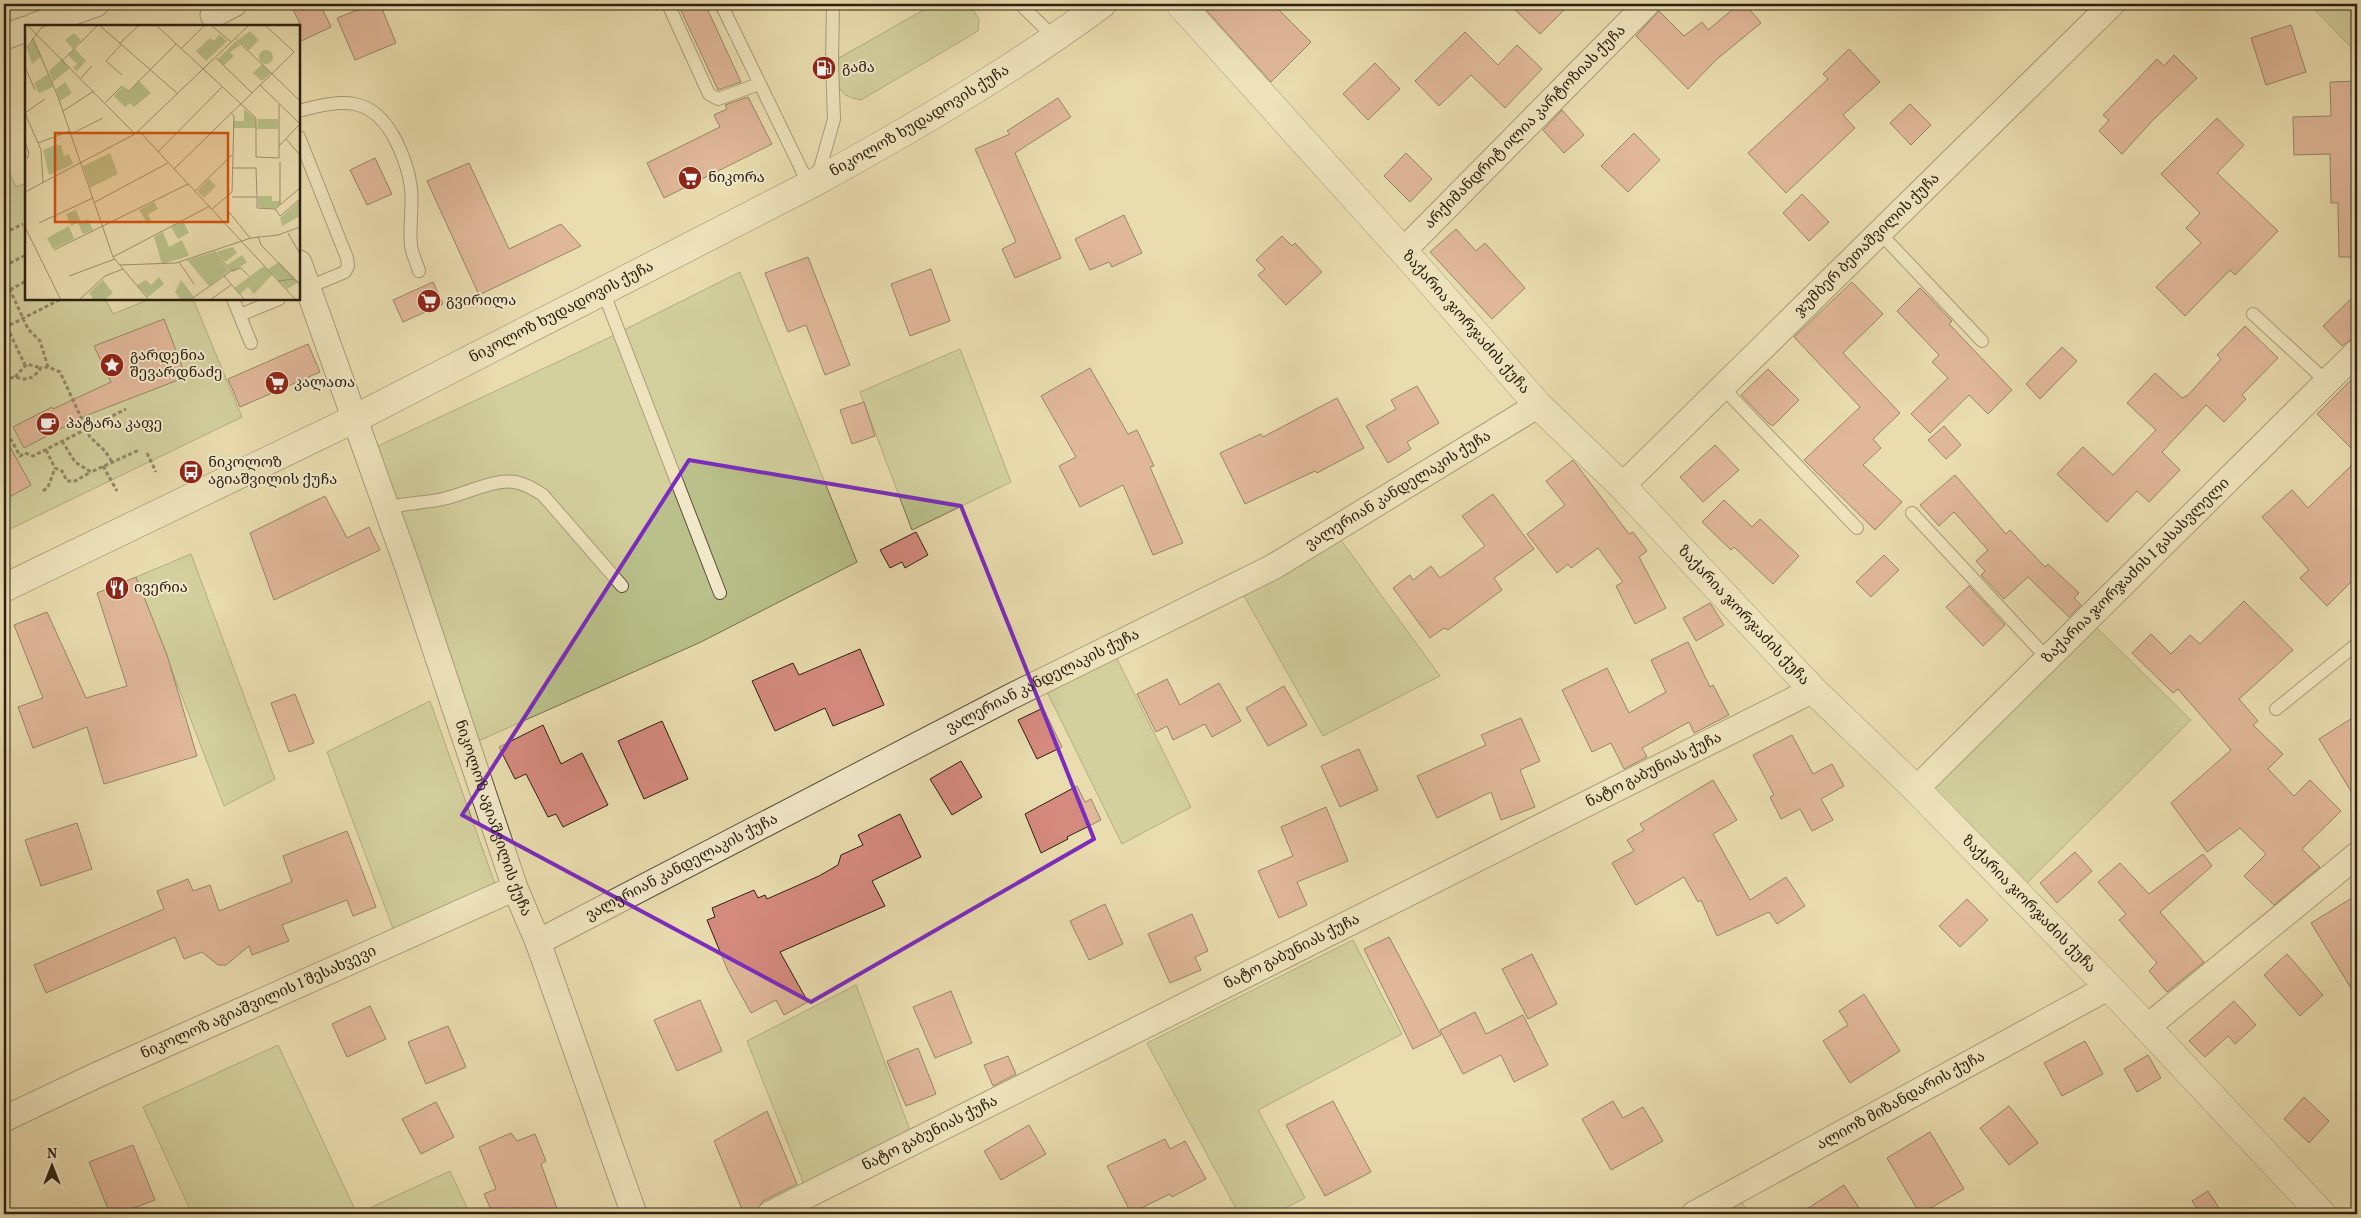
<svg xmlns="http://www.w3.org/2000/svg" width="2361" height="1218" font-family="Vollkorn,'Noto Serif Georgian',serif">
  <rect width="100%" height="100%" fill="#e9dcae"/>
  <filter id="stains"><feTurbulence type="fractalNoise" baseFrequency=".004" numOctaves="4"/><feColorMatrix values="0 0 0 0 .2 0 0 0 0 .09 0 0 0 0 .02 0 0 0 .5 -.17"/></filter>
  <radialGradient id="worn" r=".72"><stop offset=".6" stop-color="#630" stop-opacity="0"/><stop offset="1" stop-color="#630" stop-opacity=".3"/></radialGradient>
  <path fill="#b9c089" stroke="#72704d" d="M934,4H970L979,20L978,31L861,100C834,96 836,81 839,58Z
    M2309,4H2357V53Z
    M4,165H6L16,187L26,183V299H105L113,314L150,299H193L242,417L4,532Z
    M740,272L857,562L701,642L476,742L376,447L600,342Z
    M960,349L1011,482L912,530L860,392Z
    M1341,540L1440,676L1323,736L1244,596Z
    M191,554L275,779L224,806L136,577Z
    M2096,627L2191,720L2026,884L1931,788Z
    M1116,657L1191,807L1122,844L1047,692Z
    M430,701L495,884L395,934L327,752Z
    M1353,940L1402,1034L1258,1110L1305,1198L1274,1214H1239L1147,1043Z
    M856,985L911,1133L805,1187L747,1041Z
    M278,1045L357,1214H192L143,1107Z
    M450,1171L470,1214H357Z
    M1739,1198L1749,1214H1712Z"/>
  <path fill="#d58a7e" stroke="#2c2011" d="M290,4H320L331,27L299,42V21Z
    M373,4H380L396,43L355,60L337,18Z
    M678,4H705L741,82L718,90Z
    M1212,4H1273L1311,42L1271,82L1206,10Z
    M1509,4H1570L1540,34Z
    M1739,4H1745L1761,23L1717,59L1688,89L1636,36L1659,11L1684,36L1702,22L1708,30Z
    M2291,25L2306,72L2266,85L2251,38Z
    M1465,32L1498,65L1517,45L1542,69L1505,108L1471,75L1439,106L1415,81Z
    M1849,49L1880,82L1843,115L1855,128L1786,193L1748,153L1828,79L1823,74Z
    M2174,55L2197,78L2153,120L2122,154L2099,131L2109,120L2103,115L2157,59L2164,66Z
    M1375,63L1400,89L1368,120L1343,94Z
    M2357,81V257H2339L2338,203H2331L2330,154L2294,155L2293,117L2331,116L2330,82Z
    M748,97L772,144L664,198L647,163L720,127L714,115L727,109L725,105Z
    M1058,98L1071,117L1015,153L1061,258L1015,278L1002,249L1016,242L975,149L1010,134L1007,131Z
    M1910,104L1931,125L1911,145L1890,123Z
    M1562,110L1584,135L1564,153L1543,130Z
    M2217,118L2244,145L2217,173L2278,231L2235,275L2230,270L2185,316L2156,287L2201,243L2186,228L2200,213L2161,174Z
    M1634,133L1660,160L1628,192L1601,166Z
    M1406,153L1432,179L1410,202L1384,176Z
    M375,158L392,194L367,205L350,170Z
    M469,163L509,249L561,224L581,246L479,295L427,181Z
    M1802,194L1829,222L1809,241L1783,213Z
    M1124,215L1142,253L1112,267L1109,262L1090,270L1075,239Z
    M1456,229L1476,251L1485,243L1525,288L1492,319L1430,252Z
    M1282,236L1292,246L1295,243L1322,272L1286,305L1258,275L1265,269L1256,260Z
    M808,257L850,365L825,375L806,325L788,332L765,273Z
    M931,269L950,321L910,336L891,284Z
    M433,282L443,304L403,322L393,300Z
    M1852,282L1883,314L1843,353L1900,413L1873,439L1881,448L1863,465L1902,502L1875,530L1804,460L1860,407L1794,337Z
    M1920,288L1952,321L1949,324L2012,390L1988,414L1969,395L1930,433L1911,414L1948,378L1932,362L1939,355L1897,311Z
    M2357,293V338H2353L2342,346L2323,326Z
    M164,319L186,377L85,416L24,448L13,427L52,407L53,409L111,382L94,346Z
    M2245,326L2278,358L2242,395L2246,399L2224,422L2206,405L2162,452L2180,470L2149,502L2137,491L2107,522L2057,474L2083,447L2113,475L2156,430L2127,403L2155,373L2182,398L2188,395L2221,359L2217,355Z
    M308,344L320,372L240,407L228,379Z
    M2062,347L2077,361L2040,399L2026,384Z
    M1090,368L1128,434L1137,430L1154,466L1150,467L1183,543L1153,555L1123,485L1080,507L1059,466L1076,457L1041,396Z
    M1768,369L1799,400L1773,426L1768,423L1741,395Z
    M2357,374V454L2317,414Z
    M1417,386L1439,423L1407,442L1411,449L1388,463L1366,426L1396,409L1391,400Z
    M1337,398L1364,448L1317,473L1315,471L1245,504L1220,453L1261,434L1263,437Z
    M864,402L875,436L852,444L840,410Z
    M1944,426L1961,445L1946,459L1928,440Z
    M4,436L31,485L4,500Z
    M1715,445L1739,470L1703,502L1680,477Z
    M1573,460L1629,534L1633,532L1647,551L1639,557L1666,608L1635,624L1616,586L1623,582L1598,548L1571,568L1568,564L1557,573L1527,534L1565,505L1546,481Z
    M2357,460V576L2327,606L2300,578L2309,570L2262,517L2292,490L2308,508Z
    M1955,475L2006,534L2010,530L2045,567L2048,564L2079,593L2074,598L2081,605L2069,617L2028,577L2004,599L1981,575L1985,571L1976,561L1988,550L1954,512L1939,526L1920,505Z
    M1493,494L1534,549L1494,578L1502,590L1448,630L1444,628L1430,638L1393,588L1410,575L1413,580L1431,566L1440,578L1485,546L1462,516Z
    M325,496L347,538L369,527L380,550L274,600L250,533Z
    M1724,500L1752,527L1760,519L1799,556L1773,584L1734,547L1731,550L1702,522Z
    M916,532L928,555L905,568L902,562L890,568L880,550Z
    M1884,555L1899,570L1871,597L1856,582Z
    M136,577L167,655L197,756L104,784L87,727L33,748L18,707L43,698L14,625L47,612L86,698L127,686L97,593Z
    M1969,586L2005,625L1983,646L1946,607Z
    M2244,601L2293,650L2239,699L2258,721L2253,725L2283,754L2268,769L2294,796L2310,780L2341,811L2302,849L2320,867L2274,905L2244,876L2266,854L2240,828L2207,852L2171,803L2231,750L2178,689L2173,693L2132,653L2151,634L2171,654L2190,635L2200,644Z
    M1710,603L1724,625L1696,641L1683,618Z
    M1688,642L1710,687L1713,685L1729,715L1694,733L1689,722L1642,748L1647,757L1624,769L1611,743L1592,752L1562,690L1607,668L1629,713L1666,692L1651,660Z
    M860,649L884,705L833,726L825,708L775,731L752,681L793,663L799,675Z
    M1167,679L1180,705L1219,683L1241,721L1212,737L1205,724L1173,740L1167,726L1156,732L1137,694Z
    M1284,686L1307,725L1268,746L1246,708Z
    M295,694L314,743L289,752L271,703Z
    M1043,708L1062,747L1037,759L1018,720Z
    M2357,715V801L2319,739Z
    M1521,718L1540,761L1520,770L1535,807L1501,820L1491,792L1437,818L1417,776L1486,745L1481,735Z
    M662,721L688,779L644,799L618,741Z
    M543,725L561,764L582,753L608,805L563,827L556,814L548,817L526,774L515,779L499,747Z
    M1792,735L1813,774L1832,764L1844,786L1821,799L1833,820L1812,831L1800,809L1781,819L1770,797L1774,795L1753,755Z
    M1359,749L1378,790L1340,807L1321,766Z
    M961,761L982,797L952,815L930,779Z
    M1713,780L1737,820L1713,834L1750,900L1786,877L1805,906L1777,924L1769,912L1717,936L1701,900L1698,902L1684,877L1636,905L1612,863L1634,851L1627,840L1644,830L1640,824Z
    M1077,786L1085,802L1091,799L1101,820L1067,837L1068,839L1041,853L1025,814Z
    M1326,807L1348,861L1297,882L1307,905L1279,918L1258,871L1293,856L1281,827Z
    M900,814L921,857L872,881L885,906L780,952L808,1002L784,1015L776,1000L751,1013L728,971L707,920L715,917L712,908L754,890L758,898L765,895L767,899L819,876L838,865L841,855L863,845L858,835Z
    M77,823L92,869L41,886L25,840Z
    M347,831L376,907L353,916L347,900L282,925L289,941L252,955L249,946L226,965H218L202,952L184,959L175,937L46,993L34,965L164,909L157,891L188,879L193,891L210,885L219,911L292,882L283,856Z
    M2075,852L2092,871L2057,903L2040,883Z
    M2203,854L2212,866L2160,912L2204,962L2167,992L2149,971L2157,963L2119,920L2126,914L2098,882L2120,863L2149,894Z
    M2357,895V998L2311,923Z
    M1967,899L1988,920L1960,947L1939,926Z
    M1105,904L1123,944L1089,960L1070,921Z
    M1192,914L1208,951L1195,957L1201,970L1170,983L1148,934Z
    M1389,937L1441,1035L1413,1049L1364,949Z
    M1532,954L1557,1004L1528,1019L1502,969Z
    M2287,954L2323,995L2300,1016L2264,975Z
    M951,991L972,1043L935,1058L913,1007Z
    M1864,994L1900,1051L1850,1083L1823,1041L1848,1025L1839,1011Z
    M700,1000L722,1051L677,1071L654,1020Z
    M2234,1001L2256,1025L2235,1044L2228,1036L2205,1057L2189,1041Z
    M370,1006L386,1039L347,1057L332,1024Z
    M1475,1012L1486,1034L1523,1015L1548,1065L1514,1082L1501,1055L1463,1074L1440,1030Z
    M448,1026L466,1067L426,1084L408,1042Z
    M2085,1041L2103,1074L2062,1096L2044,1063Z
    M918,1048L936,1094L906,1106L887,1061Z
    M2148,1055L2161,1078L2137,1092L2124,1069Z
    M1008,1056L1016,1074L993,1086L984,1065Z
    M2304,1097L2329,1121L2309,1143L2284,1119Z
    M1333,1101L1371,1172L1325,1196L1286,1125Z
    M1613,1101L1623,1118L1643,1107L1663,1141L1611,1170L1582,1119Z
    M436,1102L454,1137L421,1154L402,1119Z
    M2009,1106L2038,1143L2009,1165L1980,1128Z
    M767,1111L797,1184L763,1201L756,1212L744,1214L714,1141Z
    M1029,1125L1046,1154L1001,1180L984,1151Z
    M1930,1132L1964,1189L1920,1214L1887,1158Z
    M511,1133L517,1141L535,1134L546,1161L541,1164L559,1214H493L484,1194L496,1189L479,1147Z
    M1165,1139L1170,1149L1185,1141L1206,1179L1172,1197L1170,1194L1131,1213L1107,1166Z
    M133,1145L155,1200L118,1214H110L89,1162Z
    M1844,1185L1863,1214H1799Z
    M2208,1191L2223,1214H2201L2192,1201Z"/>
  <g fill="none" stroke-linecap="round" stroke-linejoin="round">
    <g stroke="#5b4f38" stroke-width="14">
      <path id="service" d="M668,4L709,94L718,99L759,84
        M721,4L809,185
        M1020,4L1055,38
        M299,111C343,99 373,95 396,141C403,155 409,172 411,188C413,207 409,227 411,246C412,254 417,263 419,271
        M299,137L347,258L348,266L345,272L304,289
        M817,179L834,119L832,64L833,4
        M1879,232L1982,341
        M603,291L720,593
        M233,299L251,343
        M2253,314L2327,382
        M240,315L279,299
        M1722,387L1857,528
        M386,508C405,503 424,503 443,499C466,494 492,479 515,482C526,484 534,489 543,495L622,586
        M1912,513L2048,659
        M2276,709L2357,644"/>
    </g>
    <g stroke="#5b4f38" stroke-width="27">
      <g id="minor">
        <path d="M213,15L234,4"/>
        <path d="M34,26L96,4"/>
        <path d="M4,37L26,29"/>
        <path id="s1" d="M1403,251L1647,4"/>
        <path id="s2" d="M299,263L408,568L515,888L538,942L634,1214"/>
        <path id="s3" d="M1622,486L2112,4"/>
        <path id="s4" d="M1916,789L2357,352"/>
        <path id="s5" d="M538,942L1008,698L1273,567L1538,405"/>
        <path d="M2146,1028L2357,855"/>
        <path id="s6" d="M4,1119L97,1075L515,888"/>
        <path id="s7" d="M770,1214L1813,690"/>
        <path id="s8" d="M1694,1214L2109,987"/>
      </g>
    </g>
    <g stroke="#5b4f38" stroke-width="29">
      <g id="tertiary">
        <path id="s9" d="M1180,4L1420,270L1538,405L1622,486L1813,690L1916,789L2109,987L2322,1214"/>
      </g>
    </g>
    <g stroke="#2c2011" stroke-width="29">
      <g id="secondary">
        <path id="s10" d="M4,588L354,419L817,181C915,127 1013,70 1102,4"/>
      </g>
    </g>
    <path stroke="#2c2011" stroke-width="3" stroke-dasharray="4 2.5" stroke-linecap="butt" d="M4,212L10,209
      M4,233L23,224
      M4,266L26,255
      M4,277L28,329L40,341L48,367
      M10,290L26,281
      M7,327L25,365
      M4,328L61,299
      M15,377L27,364L41,368
      M4,381C19,370 25,390 41,368L48,367L60,372L90,437L105,451L112,462
      M4,390L7,379
      M4,427L20,456L25,453L33,456L126,409
      M62,441L75,462L91,472L139,450
      M46,450L55,468L62,471L67,481H75L91,472
      M147,453L156,472
      M103,466L117,491
      M43,491L48,487L55,468"/>
    <use href="#service" stroke="#f1e8ca" stroke-width="12"/>
    <use href="#minor" stroke="#f1e8ca" stroke-width="25"/>
    <use href="#tertiary" stroke="#f1e8ca" stroke-width="28"/>
    <use href="#secondary" stroke="#f1e8ca" stroke-width="28"/>
  </g>
  <path d="M0 0H2361V1218H0ZM689,460L961,506L1094,839L811,1002L462,815Z" fill="#e9dcae" fill-opacity=".55" fill-rule="evenodd"/>
  <path fill="none" stroke="#7b2cbf" stroke-width="4" stroke-linejoin="round" d="M689,460L961,506L1094,839L811,1002L462,815Z"/>
  <defs>
    <g id="fuel-disc" transform="scale(1.25)"><circle r="9.5" fill="#8f2418" stroke="#f1e8ca"/><path d="M-5.5-6h7V0h2V4h1.3V-2.5L3-4.5l.8-.8L6-3V5H2.5V1h-1V6h-7ZM-4.2-4.7v3.2H.2V-4.7Z" fill="#fff"/></g>
    <g id="supermarket-disc" transform="scale(1.25)"><circle r="9.5" fill="#8f2418" stroke="#f1e8ca"/><path d="M-6-5.5h2.5l.6 2H6L4.5 2H-2.5L-4.4-4H-6ZM-1.5 3.2a1.3 1.3 0 1 0 .1 0ZM3 3.2a1.3 1.3 0 1 0 .1 0Z" fill="#fff"/></g>
    <g id="sight-disc" transform="scale(1.25)"><circle r="9.5" fill="#8f2418" stroke="#f1e8ca"/><path d="M0-6L1.8-2.2L6-1.7L2.9 1.2L3.7 5.4L0 3.3L-3.7 5.4L-2.9 1.2L-6-1.7L-1.8-2.2Z" fill="#fff"/></g>
    <g id="cafe-disc" transform="scale(1.25)"><circle r="9.5" fill="#8f2418" stroke="#f1e8ca"/><path d="M-5.5-4.5H6V0H3Q3 3.5 0 3.5H-2.5Q-5.5 3.5-5.5 0ZM3-3.2v2h1.7v-2ZM-6 4.5H4V6H-6Z" fill="#fff"/></g>
    <g id="bus-disc" transform="scale(1.25)"><circle r="9.5" fill="#8f2418" stroke="#f1e8ca"/><path d="M-5-6H5V4H4V6H2V4H-2V6H-4V4H-5ZM-3.5-4V0h7V-4ZM-3.5 1.2v1.5H-2V1.2ZM2 1.2v1.5H3.5V1.2Z" fill="#fff"/></g>
    <g id="restaurant-disc" transform="scale(1.25)"><circle r="9.5" fill="#8f2418" stroke="#f1e8ca"/><path d="M-5-6h1v4h1v-4h1v4h1v-4h1v5L-1.5 .5V6h-2V.5L-5-1ZM5-6V6H3V1.5H1.5Q1.5-4 5-6Z" fill="#fff"/></g>
  </defs>
  <g fill-rule="evenodd">
    <use href="#fuel-disc" x="824" y="68"/>
    <use href="#supermarket-disc" x="690" y="178"/>
    <use href="#supermarket-disc" x="429" y="301"/>
    <use href="#sight-disc" x="112" y="365"/>
    <use href="#supermarket-disc" x="277" y="383"/>
    <use href="#cafe-disc" x="48" y="424"/>
    <use href="#bus-disc" x="191" y="472"/>
    <use href="#restaurant-disc" x="117" y="588"/>
  </g>
  <g text-anchor="middle" dominant-baseline="central" stroke-width="4" stroke-linejoin="round" paint-order="stroke">
    <g font-size="15" fill="#2c2011" stroke="#f1e8ca" text-anchor="start">
      <text x="842" y="68">გამა</text>
      <text x="708" y="178">ნიკორა</text>
      <text x="446" y="301">გვირილა</text>
      <text x="130" y="356">გარდენია<tspan x="130" dy="17">შევარდნაძე</tspan></text>
      <text x="294" y="383">კალათა</text>
      <text x="66" y="424">პატარა კაფე</text>
      <text x="208" y="463">ნიკოლოზ<tspan x="208" dy="17">აგიაშვილის ქუჩა</tspan></text>
      <text x="134" y="588">ივერია</text>
    </g>
    <g font-size="15" fill="#2c2011" stroke="#f1e8ca">
      <text stroke="none"><textPath href="#s10" startOffset="1028">ნიკოლოზ ხუდადოვის ქუჩა</textPath></text>
      <text stroke="none"><textPath href="#s1" startOffset="174">არქიმანდრიტ ილია კარტოზიას ქუჩა</textPath></text>
      <text stroke="none"><textPath href="#s3" startOffset="344">ჯუმბერ ბეთაშვილის ქუჩა</textPath></text>
      <text stroke="none"><textPath href="#s10" startOffset="622">ნიკოლოზ ხუდადოვის ქუჩა</textPath></text>
      <text stroke="none"><textPath href="#s9" startOffset="428">ზაქარია ჯორჯაძის ქუჩა</textPath></text>
      <text stroke="none"><textPath href="#s5" startOffset="972">ვალერიან კანდელაკის ქუჩა</textPath></text>
      <text stroke="none"><textPath href="#s4" startOffset="310">ზაქარია ჯორჯაძის I გასასვლელი</textPath></text>
      <text stroke="none"><textPath href="#s9" startOffset="832">ზაქარია ჯორჯაძის ქუჩა</textPath></text>
      <text stroke="none"><textPath href="#s5" startOffset="568">ვალერიან კანდელაკის ქუჩა</textPath></text>
      <text stroke="none"><textPath href="#s7" startOffset="989">ნატო გაბუნიას ქუჩა</textPath></text>
      <text stroke="none"><textPath href="#s2" startOffset="588">ნიკოლოზ აგიაშვილის ქუჩა</textPath></text>
      <text stroke="none"><textPath href="#s5" startOffset="162">ვალერიან კანდელაკის ქუჩა</textPath></text>
      <text stroke="none"><textPath href="#s9" startOffset="1238">ზაქარია ჯორჯაძის ქუჩა</textPath></text>
      <text stroke="none"><textPath href="#s7" startOffset="584">ნატო გაბუნიას ქუჩა</textPath></text>
      <text stroke="none"><textPath href="#s6" startOffset="280">ნიკოლოზ აგიაშვილის I შესახვევი</textPath></text>
      <text stroke="none"><textPath href="#s8" startOffset="236">ალიოზ მიზანდარის ქუჩა</textPath></text>
      <text stroke="none"><textPath href="#s7" startOffset="179">ნატო გაბუნიას ქუჩა</textPath></text>
    </g>
  </g>
  <g transform="translate(25 25)">
    <rect width="275" height="275" fill="#e9dcae"/>
    <path d="M225,6L234,15L224,25L213,15ZM49,8L56,15L48,24L40,15ZM194,10L202,16L181,36L171,26L185,13L189,16ZM8,15L17,31L7,39L2,24ZM211,16L216,20L205,27L209,31L199,40L193,34ZM50,24L61,36L52,46L48,43L52,39L43,30ZM234 32a7 7 0 1 1 14 0a7 7 0 1 1-14 0ZM37,34L45,43L28,57L24,46ZM237,39L246,48L237,56L228,48ZM23,49L28,62L14,68L9,58ZM114,56L126,68L109,82L105,78L100,82L89,71L98,61L105,66ZM40,57L47,68L35,76L31,64ZM219,84L231,94V103H208V96H219ZM233,94H253V104H232ZM31,120H36L39,131L44,129L48,139L24,150L18,125ZM85,128L93,149L65,163L58,141ZM184,154L191,161L179,173L172,166ZM233,171H247V176H255V179L250,183H236L233,181ZM275,175V191L257,201L255,193ZM129,177L133,184L123,189L126,196L122,198L114,185ZM51,185L56,197L63,194L68,205L58,209L53,198L46,201L41,189ZM158,196L164,208L153,214L146,202ZM44,201L49,214L28,224L22,213ZM138,207L144,222L157,215L164,231L137,239L129,212ZM208,222L212,228L200,237L191,227ZM189,227L204,246L184,261L162,235ZM217,230L222,237L208,247L202,240ZM254,237L274,257L262,264L243,244ZM239,241L247,250L229,269L223,262L215,269L209,263ZM134,252L139,259L123,272L112,260L121,255L126,260ZM78,255L88,268L79,275H69L64,268ZM156,255L169,272L164,275H156L150,267Z" fill="#b9c089"/>
    <path fill="none" stroke="#9d916f" stroke-width="1" d="M2,0L110,109M74,0L153,69M131,0L231,93V132L254,133V79M186,0L206,17M8,13L33,72L88,232L124,275M211,14L275,76M94,19L114,0M96,20L81,36L97,50M156,24L180,0M0,25L16,3L22,0M191,33L227,68M38,35L73,0M0,42L10,65M56,53L67,41M235,60L275,99L254,121M104,66L151,19M81,77L97,61M38,86L69,66M0,88L16,125L18,157M0,88L20,74M114,106L271,275M46,109L78,93M261,114L275,130M0,117L4,128L2,134M13,118L45,106M133,127L197,62M208,143H231L232,172M149,144L269,27L240,0M170,166L207,130M0,167L110,109L224,0M207,172H232V183L250,184L255,191L275,174M70,177L143,138M255,180V137M187,184L207,167L209,91L206,88M250,184L275,163M204,187L225,213M14,198L68,173M0,202L36,275M263,208L275,229M233,211L236,220L275,260M29,225L163,159M88,232L185,181M154,237L169,259M95,240L151,238L226,213L253,210L275,202M206,246L216,243L224,251M44,251L90,234M199,251L220,275M253,256L269,254M54,275L80,251L98,244M165,275L206,246L188,225M185,275L206,260"/>
    <path fill="#d5530c" fill-opacity="0.15" stroke="#d5530c" stroke-width="2.5" d="M30,108H203V197H30Z"/>
    <rect width="275" height="275" fill="none" stroke="#2c2011" stroke-width="2.5"/>
  </g>
  <rect width="2361" height="1218" fill="none" stroke="#e9dcae" stroke-width="20"/>
  <rect x="5" y="5" width="2351" height="1208" fill="none" stroke="#2c2011" stroke-width="2.5"/>
  <rect x="10" y="10" width="2341" height="1198" fill="none" stroke="#2c2011"/>
  <g transform="translate(52 1166)" stroke="#f1e8ca" stroke-width="4" paint-order="stroke">
  <path d="M0-4L9 19L0 12L-9 19Z" fill="#2c2011"/>
  <text y="-8" font-size="14" font-weight="bold" text-anchor="middle" fill="#2c2011">N</text>
  </g>
  <rect width="100%" height="100%" filter="url(#stains)"/>
  <rect width="100%" height="100%" fill="url(#worn)"/>
</svg>
